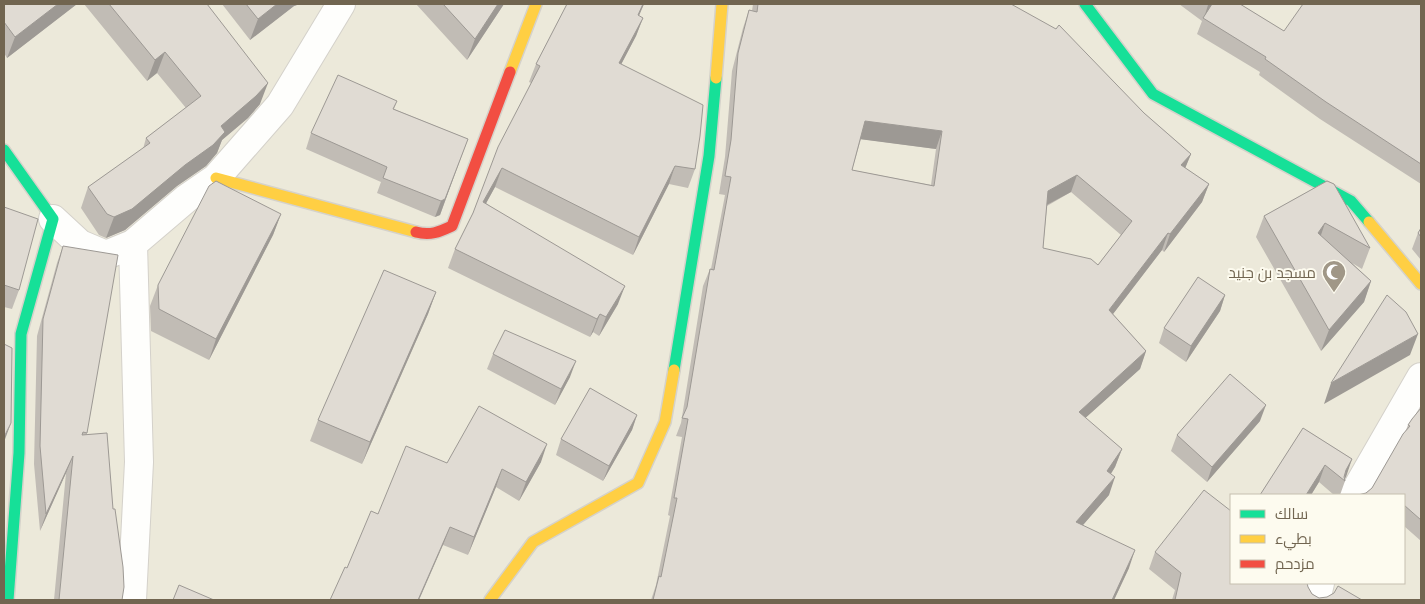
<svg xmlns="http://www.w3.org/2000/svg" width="1425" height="604" font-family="Quicksand,Cairo,sans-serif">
  <rect width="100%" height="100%" fill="#f6f5ed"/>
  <path fill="#ece9da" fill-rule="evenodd" d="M4,4H1421V600H4ZM1231,495H1404V583H1231Z"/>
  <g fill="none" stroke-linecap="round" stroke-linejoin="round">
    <g stroke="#d4d1ca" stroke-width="30">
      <path id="street" d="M53,219L80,244L106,255L133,244L187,198L216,178L280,105L341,4
        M1353,495L1421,377
        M132,600L139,462L133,244
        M1316,600L1320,583"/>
    </g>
    <g stroke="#d5d2ca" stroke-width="14">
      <path id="fast" d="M1085,4L1153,94L1351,201L1369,222
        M4,150L53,219L21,334L19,453L8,600
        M674,370L709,156L716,78"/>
    </g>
    <g stroke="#d5d2ca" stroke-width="14">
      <path id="slow" d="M510,72L536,4
        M716,78L722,4
        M216,178L416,232
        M1369,222L1421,284
        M490,600L533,542L638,483L665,422L674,370"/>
    </g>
    <g stroke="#d5d2ca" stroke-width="14">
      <path id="jam" d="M416,232C430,236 439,232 452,226L510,72"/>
    </g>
    <use href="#street" stroke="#fefefc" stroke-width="28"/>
    <use href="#fast" stroke="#16e098" stroke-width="11"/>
    <use href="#slow" stroke="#ffcf43" stroke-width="11"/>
    <use href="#jam" stroke="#f24e42" stroke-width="11"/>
  </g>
  <path fill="#c1bcb5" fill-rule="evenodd" d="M4,4H77L7,58L4,53Z
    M84,4H207L260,104L248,118L222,140L217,153L206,166L177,186L125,230L106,238L99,235L81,208L88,187L143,149L146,138L186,108L157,73L147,81Z
    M222,4H300L294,6L250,40Z
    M416,4H504L467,60Z
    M567,4H644L639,16L643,18L636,36L621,64L695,169L688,188L669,184L633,255L495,187L486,203L618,304L599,336L593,332L590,337L448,268L455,249L473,213L531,83L529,82L536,64Z
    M753,4H1011L1144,113L1191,154L1185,168L1209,184L1202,202L1164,252L1162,250L1113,314L1146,351L1140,369L1085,418L1122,449L1115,467L1111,474L1109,495L1083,525L1129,568L1114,600H651L656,585L670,516L668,515L682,437L676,436L681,423L703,286L710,269H711L725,195L719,194L725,157L732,71L743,28L749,10L752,11ZM861,139L936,149L931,185L852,170ZM1071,192L1121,235L1098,265L1043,248L1047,206Z
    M1179,4H1240L1284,31L1421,4V184L1320,119L1259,75L1260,72L1197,34L1202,21Z
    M397,101L394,109L468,139L440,215L435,217L377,193L381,182L306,149L311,133Z
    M1327,181L1370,248L1362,269L1352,263L1371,281L1364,302L1321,351L1256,237L1264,216Z
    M4,207L19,290L12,309L4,307Z
    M281,214L273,235L209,360L151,331L150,306L158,285Z
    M1421,228V260L1412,249L1418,233Z
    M63,246L87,433V435L113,509L122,600H54L66,473L40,531L34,464L37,336L57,263Z
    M436,292L428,314L362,464L310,441L318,420Z
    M1225,295L1220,311L1186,362L1159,343L1164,328Z
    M493,354L570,377L555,405L487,369Z
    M1421,408V541L1404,526V495H1358L1366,493L1372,488L1406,430L1408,425Z
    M637,415L632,430L603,481L556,455L561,439Z
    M1260,421L1207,482L1171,451L1177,435Z
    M1303,428L1352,459L1344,479L1345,481L1340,495H1334L1319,482L1311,495H1260Z
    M541,462L519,501L496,487L468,555L443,545L347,568L378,514L447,463Z
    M1155,552L1308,587L1312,594L1319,598L1362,600H1172L1175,590L1149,569Z"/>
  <path fill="#9d9994" d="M58,4H77L7,58L15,37Z
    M277,4H300L294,6L250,40L258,19Z
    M498,4H504L467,60L475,39Z
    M643,4H644L631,33L638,15Z
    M1210,4H1216L1204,18L1208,5Z
    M643,18L636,36L612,82L619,63Z
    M165,52L157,73L147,81L155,60Z
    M268,83L260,104L248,118L222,140L217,153L206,166L177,186L125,230L106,238L114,217L185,165L221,126Z
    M865,121L942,131L936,149L859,139Z
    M462,154L440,215L435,217L441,201Z
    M1191,154L1184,171L1181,165Z
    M675,166L669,184L633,255L639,237Z
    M502,168L495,187L477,220L483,202Z
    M1077,175L1071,192L1041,208L1048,191Z
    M1209,184L1202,202L1164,252L1170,234Z
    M281,214L273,235L209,360L216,339Z
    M1325,223L1318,244V233Z
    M1168,233L1162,250L1103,327L1109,310Z
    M1371,281L1364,302L1321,351L1329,330Z
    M625,286L618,304L599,336L606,317Z
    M436,292L428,314L362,464L370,442Z
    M1225,295L1220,311L1186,362L1191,346Z
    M600,314L593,332L590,337L597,319Z
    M1418,334L1410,355L1324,404L1331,383Z
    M1146,351L1140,369L1072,430L1079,412Z
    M576,361L570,377L555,405L561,389Z
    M1266,405L1260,421L1207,482L1212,467Z
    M637,415L632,430L603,481L609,466Z
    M11,423L4,442V437Z
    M547,444L541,462L519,501L526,482Z
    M1122,449L1115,467L1101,489L1107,471Z
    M73,456L66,473L40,531L46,514Z
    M1352,459L1346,477L1344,480L1346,470Z
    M1325,465L1319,482L1311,495H1306Z
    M502,469L496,487L468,555L474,537Z
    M1115,477L1109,495L1070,540L1076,522Z
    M450,527L443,545L419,600H418Z
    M1135,550L1129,568L1114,600H1112Z"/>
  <path fill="#e0dbd3" stroke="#9d9994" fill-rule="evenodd" d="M4,4H58L15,37L4,22Z
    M109,4H207L268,83L256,96L221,126L225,132L213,145L185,165L132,209L114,217L107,214L88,187L150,143L146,138L201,96L165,52L155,60Z
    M246,4H277L258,19Z
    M443,4H498L475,39Z
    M567,4H643L638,15L643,18L619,63L703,105L700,136L695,169L675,166L639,237L502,168L483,202L625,286L606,317L600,314L597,319L455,249L473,213L498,147L540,66L536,64Z
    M758,4H1011L1056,29L1059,25L1144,113L1191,154L1181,165L1209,184L1170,234L1168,233L1109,310L1146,351L1079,412L1122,449L1107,471L1115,477L1076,522L1135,550L1112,600H653L659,576L661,577L677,498H674L688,419L682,418L687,407L710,269L714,270L731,177L725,176L731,140L738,53L749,10L757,12ZM865,121L942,131L934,186L852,170ZM1077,175L1132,221L1098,265L1091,259L1043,248L1048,191Z
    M1212,4H1240L1284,31L1303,4H1421V164L1326,102L1265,59L1266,57L1203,18Z
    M338,75L397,101L393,109L468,139L445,199L441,201L383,178L387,167L311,133Z
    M216,181L281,214L216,339L159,309L158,285L209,186Z
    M1327,181L1334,184L1370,248L1325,223L1318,233L1371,281L1329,330L1264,216Z
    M4,207L38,219L19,290L4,285Z
    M1421,228V237L1418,233Z
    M63,246L118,255L87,433L83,432L82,435L107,433L113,509H115L123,567L124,587L122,600H59L73,456L46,514L40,446L43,319Z
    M384,270L436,292L370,442L318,420Z
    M1198,277L1225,295L1191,346L1164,328Z
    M1387,295L1406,312L1418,334L1331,383Z
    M505,330L576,361L561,389L493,354Z
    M4,344L12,348L11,423L4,437Z
    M1230,374L1266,405L1212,467L1177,435Z
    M590,388L637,415L609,466L561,439Z
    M479,406L547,444L526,482L502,469L474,537L450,527L418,600H419H330L345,567L347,568L371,511L378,514L406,446L447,463Z
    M1421,408V520L1404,505V495H1358L1366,493L1372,488L1403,434L1410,426L1408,425L1412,419Z
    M1303,428L1352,459L1346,470L1344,477L1345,481L1325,465L1306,495H1260Z
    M1204,490L1231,511V583H1307L1308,587L1312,594L1319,598L1327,597L1334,593L1338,586L1362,600H1175L1181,573L1155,552Z
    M179,585L214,600H173Z"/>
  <defs>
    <g id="mosque-pin" transform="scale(1.25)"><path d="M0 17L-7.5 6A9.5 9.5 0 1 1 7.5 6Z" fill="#a09787" stroke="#fdfbef"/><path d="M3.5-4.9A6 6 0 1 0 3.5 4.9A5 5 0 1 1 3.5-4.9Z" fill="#fff"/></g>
  </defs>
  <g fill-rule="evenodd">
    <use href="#mosque-pin" x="1334" y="272"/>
  </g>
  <g text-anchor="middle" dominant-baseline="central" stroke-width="4" stroke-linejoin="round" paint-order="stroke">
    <g font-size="15" fill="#716550" stroke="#fdfbef" text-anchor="end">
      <text x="1316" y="272">مسجد بن جنيد</text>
    </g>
  </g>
  <rect width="1425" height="604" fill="none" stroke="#716550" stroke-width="10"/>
  <rect x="1230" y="494" width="175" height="90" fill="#fdfbef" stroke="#c5bfaf"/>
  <rect x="1240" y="510" width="25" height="8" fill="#16e098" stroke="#c5bfaf"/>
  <text x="1275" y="519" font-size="15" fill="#716550">سالك</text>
  <rect x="1240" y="535" width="25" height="8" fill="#ffcf43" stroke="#c5bfaf"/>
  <text x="1275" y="544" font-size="15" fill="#716550">بطيء</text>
  <rect x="1240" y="560" width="25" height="8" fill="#f24e42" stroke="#c5bfaf"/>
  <text x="1275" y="569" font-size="15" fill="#716550">مزدحم</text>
</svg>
